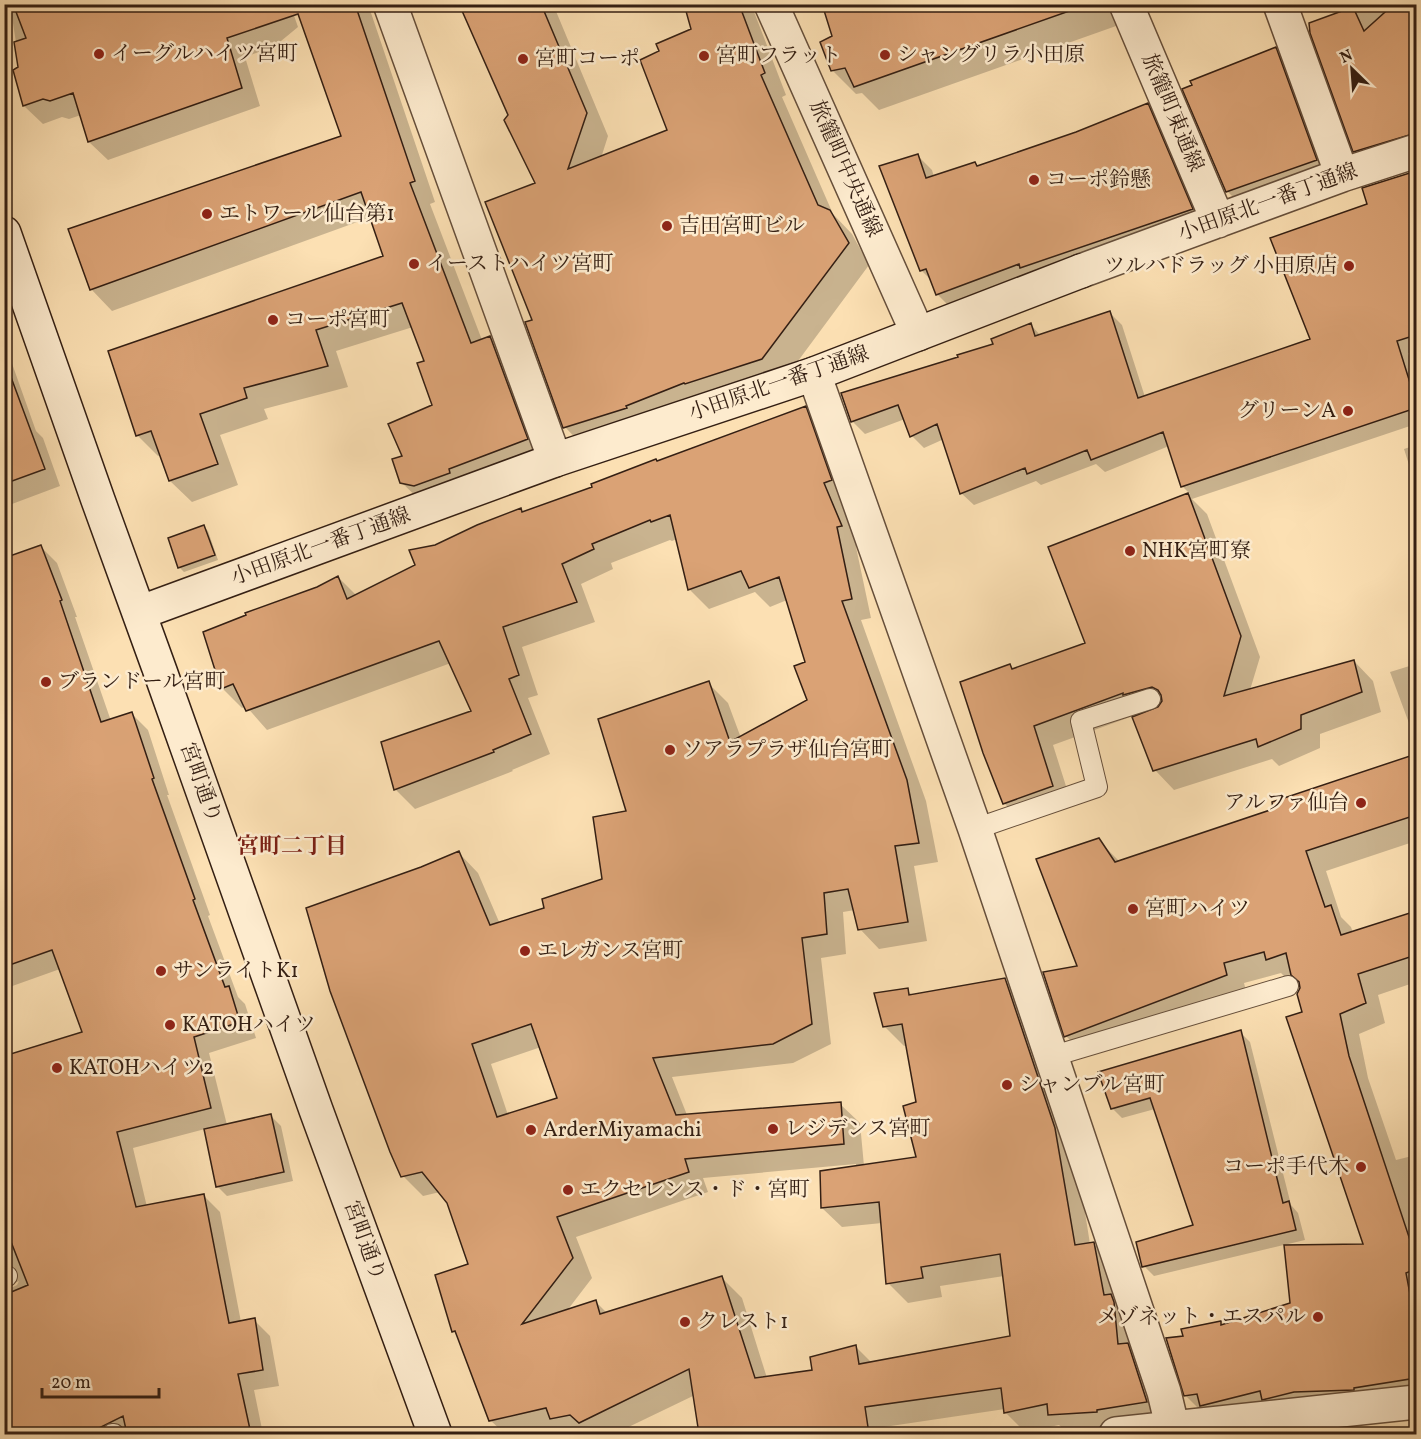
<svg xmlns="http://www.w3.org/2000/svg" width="1421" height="1439" font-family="Vollkorn,'Noto Serif JP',serif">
  <rect width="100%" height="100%" fill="#fce0b3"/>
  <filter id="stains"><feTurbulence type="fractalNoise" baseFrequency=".00333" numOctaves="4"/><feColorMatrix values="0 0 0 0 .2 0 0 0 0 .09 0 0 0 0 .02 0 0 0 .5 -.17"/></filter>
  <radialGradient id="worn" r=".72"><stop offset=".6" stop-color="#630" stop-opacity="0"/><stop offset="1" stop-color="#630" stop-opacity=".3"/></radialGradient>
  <path fill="#0003" fill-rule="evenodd" d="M10,4H290L298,27L275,46L245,57L260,106L108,160L89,142L81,115L69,119L62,117L43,124L24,106L14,71L20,68Z
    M296,4H368L435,202L430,204L482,340L490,337L511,358L548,460L423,503L401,482L404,457L434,406L426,362L413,327L336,351L348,387L264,409L268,419L220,435L238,485L192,502L170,481L161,455L158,456L137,435L385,257L371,217L112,311L91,289L343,137Z
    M460,4H553L608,136L601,158L669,131L661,52L692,30L685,4H751L786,95L782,97L833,214L852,234L869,265L784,380L586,449L565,427L533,321L537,183L509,115Z
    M823,4H1162L1142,10L1133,20L879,110L862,93L856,94L832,70L834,36Z
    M1332,4H1416V147L1367,163L1355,151L1336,14Z
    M1275,49L1292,66L1333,177L1244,208L1227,191Z
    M1147,105L1162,120L1207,224L952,309L937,294L932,281L921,270L917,155L932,170L934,177L975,163L979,167L1077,133Z
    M1416,172V351L1408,353L1416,379V424L1192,499L1207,514L1260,657L1250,690L1354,661L1373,681L1381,712L1320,734V748L1279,766L1272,759L1174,790L1155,770L1133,716L1053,745L1072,805L1023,823L1004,803L1009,666L1014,670L1087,644L1050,548L1190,494L1182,486L1169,446L1105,472L1096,464L1041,485L1036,481L974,505L961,493L944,439L924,448L912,436L905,419L865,434L852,421L960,358L994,345L1031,325L1041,336L1110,313L1122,325L1145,397L1312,340L1369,205L1364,189Z
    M4,341L36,431L43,438L60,486L4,507Z
    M805,408L825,428L861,545L856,547L871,618L861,620L926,801L938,862L914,866L927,941L879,949L860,929L855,910L843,912L846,954L821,958L831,1044L793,1063L672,1077L687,1115L840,1104L860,1123L864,1166L918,1158V1103L908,1045L904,1046L884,1026L907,990L913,996L1005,980L1025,1000L1075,1149L1090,1244L1093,1243L1113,1263L1166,1422L1122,1431L1069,1434L1059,1425L1025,1432L1005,1412V1409L884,1427L885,1434H701L695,1395L614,1434H568L561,1428L533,1434H505L490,1420L459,1336L453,1331L469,1265L449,1202L440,1192L423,1196L403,1176L459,853L478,873L500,924L546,909L604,881L628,812L708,683L728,703L741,738L809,700L806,663L787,600L770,607L755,592L709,609L689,589L677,539L672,541L670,540L611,563L613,569L581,584L595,622L522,647L538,695L528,698L550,754L512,770L513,771L415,809L395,789L473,712L451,663L267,730L246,706L242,708L222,688L318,588L338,577L357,596L417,566L435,546L520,510L523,513L594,488L657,462ZM541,1047L559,1099L508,1115L491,1064ZM856,1164V1167L822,1208L842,1227L882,1223L888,1283L908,1303L942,1297L940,1286L1004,1276L1012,1337L872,1363L856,1347L814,1371L767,1378L742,1298L722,1278L607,1313L596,1302L566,1312L592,1278L576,1237L708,1192L703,1178Z
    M1416,445V487L1404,449Z
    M204,527L208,531L218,560L184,572L179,567L170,538Z
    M41,547L57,563L77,617H75L111,721L132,714L148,730L169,795H167L210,915L208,916L238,997L245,1004L256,1038L209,1053L227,1125L271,1116L281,1126L293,1181L227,1196L217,1186L205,1129L133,1148L147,1207L204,1196L220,1212L241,1322L254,1320L270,1336L279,1386L254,1390L263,1434H62L8,1325L4,1326V1109L84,1033L60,969L4,989V560ZM19,1281L17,1285L9,1289L11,1285Z
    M1416,664V742L1390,672Z
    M1416,756V841L1326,871L1341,917L1351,927L1353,933L1413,913L1416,917V982L1378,995L1385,1023L1359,1034L1368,1078L1396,1160L1416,1155V1401L1206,1416L1186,1396L1185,1337L1220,1323L1223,1326L1291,1304L1365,1245L1303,1013L1301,982L1296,977L1288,980L1281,973L1244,983L1247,995L1086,1056L1066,1036L1079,967L1098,840L1120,862L1275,810L1273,803Z
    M1240,1032L1250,1042L1291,1205L1298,1213L1305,1240L1154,1276L1144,1266L1195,1226L1155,1109L1122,1118L1112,1108Z"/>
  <path fill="#daa275" stroke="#341f13" stroke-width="1.5" fill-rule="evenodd" d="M13,4H355L415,181L410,183L471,343L490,336L528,439L449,469L450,473L414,486L400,483L392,459L402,456L388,424L432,405L417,363L424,361L402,303L316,330L328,366L244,388L247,398L200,414L218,464L169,481L151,431L136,436L108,351L383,256L361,192L90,290L68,229L341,136L298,14L227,38L242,88L88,142L73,93L50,101L43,99L23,106L13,70L18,67L14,42L26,38Z
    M459,4H541L587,113L568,169L667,130L640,60L659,51L656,44L691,29L684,4H739L765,73L761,75L818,205L830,210L849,243L762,359L685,384L684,383L626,406L627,408L563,428L525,322L532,320L485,202L535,183L504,120L508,115Z
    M822,4H1074L1075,9L854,87L845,68L831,71L820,42L832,36Z
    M1394,4H1416V133L1353,152L1310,33L1309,23L1353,7L1364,31Z
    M1276,47L1317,160L1226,192L1182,89L1192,85L1190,81Z
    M1148,103L1193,209L1020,268L1019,264L936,295L926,269L920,271L879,166L918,154L926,178L975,162L977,166L1076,132Z
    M1416,171V335L1397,341L1416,402V408L1181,487L1163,432L1091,460L1087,450L1027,474L1025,468L960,494L937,424L910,437L898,405L851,422L841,393L958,357L957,355L993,344L991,339L1031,323L1035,336L1110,311L1138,398L1310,339L1270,238L1367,204L1362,188Z
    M4,369H8L45,469L4,484Z
    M806,406L832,480L824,483L842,526L837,527L852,599L842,601L907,780L919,843L895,846L908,922L858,930L848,889L824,893L827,934L802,938L812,1024L773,1044L653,1058L676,1115L841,1102L844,1144L685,1159L689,1172L557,1217L573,1258L522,1324L596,1300L600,1314L722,1276L755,1378L812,1370L810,1357L856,1345L859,1364L1010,1336L1000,1254L921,1267L923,1278L886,1284L879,1202L821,1208L820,1171L916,1157L903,1106L916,1102L902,1024L883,1027L874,993L908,988L909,995L1005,978L1055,1128L1075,1245L1094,1242L1104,1295L1111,1294L1114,1302L1118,1344L1128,1343L1147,1402L1097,1410V1412L1048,1415L1047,1404L1004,1413L1001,1388L865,1407L869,1434H699L689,1369L579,1423L570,1415L550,1419L546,1408L489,1421L455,1331L452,1332L435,1275L468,1264L447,1203L422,1172L401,1177L390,1152L330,991L306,908L421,867L459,851L490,925L544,908L542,899L602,879L593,817L626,811L598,719L709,681L730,742L807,700L794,666L805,662L779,577L749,588L741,571L688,590L670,515L651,522L650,520L592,544L594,549L562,564L577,602L503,627L519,675L509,679L531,734L493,750L494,752L394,790L381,742L471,711L439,641L246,711L233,684L221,689L203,632L246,615L245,613L317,587L338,576L347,599L415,565L409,550L435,545L477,525L521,508L522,512L592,487L591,484L656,459L657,461ZM531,1024L557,1098L497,1117L472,1044Z
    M1188,493L1241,636L1224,696L1354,660L1362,692L1301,715V729L1258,747L1256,739L1153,771L1132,717L1158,707L1162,701L1161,695L1158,690L1152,687L1123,695V693L1034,726L1053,786L1003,804L983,753L960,682L1010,664L1012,669L1085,643L1048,547Z
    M204,525L215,555L178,568L168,538Z
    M41,545L62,600L60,601L101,722L132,712L154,778L152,779L195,899L193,900L225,987L229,986L240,1022L194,1037L211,1108L117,1132L136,1207L204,1194L229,1323L255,1318L263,1370L238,1374L251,1434H127L123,1416L87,1434H4V1295L28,1285L4,1224V1056L82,1032L52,950L4,967V558Z
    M1416,754V815L1306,851L1325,907L1331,905L1341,935L1416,911V955L1358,974L1366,1003L1340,1014L1349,1056L1416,1258V1269L1406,1273L1416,1326V1378L1354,1388V1390L1294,1392L1262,1400L1260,1391L1200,1406L1197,1394L1184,1396L1166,1338L1183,1336L1181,1329L1221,1321V1325L1290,1303L1284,1245L1363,1244L1286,1017L1302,1012L1297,994L1300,988L1299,982L1291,975L1286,953L1266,960L1264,952L1224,963L1227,975L1064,1037L1043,972L1077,966L1036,859L1099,838L1115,862L1273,809L1272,802Z
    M1241,1030L1283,1203L1289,1201L1296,1230L1142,1267L1136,1242L1193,1225L1150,1098L1111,1109L1098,1072Z
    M271,1114L284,1172L216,1187L204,1129Z"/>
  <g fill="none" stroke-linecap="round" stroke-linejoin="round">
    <g stroke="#664f3b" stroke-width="22">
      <path id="lane" d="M975,829L1097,787L1081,721L1150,699
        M1050,1057L1288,986
        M4,1277L7,1276
        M112,1434H114"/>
    </g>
    <g stroke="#664f3b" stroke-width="36">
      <path id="street" d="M390,4L555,460
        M771,4L918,334
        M1126,4L1218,221
        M1280,4L1342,175
        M1081,271L1342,175L1416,151
        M814,374L975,829L1164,1392L1174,1434
        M1116,1434L1416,1402"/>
    </g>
    <g stroke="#341f13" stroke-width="36">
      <path id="secondary" d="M4,233L98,500L160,671L316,1110L435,1434
        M139,613L555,460L814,374L1081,271"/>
    </g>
    <use href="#lane" stroke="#fdebce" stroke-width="20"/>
    <use href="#street" stroke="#fdebce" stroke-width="33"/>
    <use href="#secondary" stroke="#fdebce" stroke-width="33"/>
  </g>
  <g fill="#8f2418" stroke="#fdebce" stroke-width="2">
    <circle cx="99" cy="54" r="6"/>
    <circle cx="885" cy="55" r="6"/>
    <circle cx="704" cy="56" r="6"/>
    <circle cx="523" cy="59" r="6"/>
    <circle cx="1034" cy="180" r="6"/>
    <circle cx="207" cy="214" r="6"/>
    <circle cx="667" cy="226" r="6"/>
    <circle cx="414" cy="264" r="6"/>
    <circle cx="1349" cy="266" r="6"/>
    <circle cx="273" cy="320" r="6"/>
    <circle cx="1348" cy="411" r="6"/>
    <circle cx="1130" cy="551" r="6"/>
    <circle cx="46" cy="682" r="6"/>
    <circle cx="670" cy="750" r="6"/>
    <circle cx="1361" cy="803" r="6"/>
    <circle cx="1133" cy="909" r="6"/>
    <circle cx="525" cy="951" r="6"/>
    <circle cx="161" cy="971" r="6"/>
    <circle cx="170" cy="1025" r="6"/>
    <circle cx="57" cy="1068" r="6"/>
    <circle cx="1007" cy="1085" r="6"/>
    <circle cx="773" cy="1129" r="6"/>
    <circle cx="531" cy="1130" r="6"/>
    <circle cx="1361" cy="1167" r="6"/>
    <circle cx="568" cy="1190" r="6"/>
    <circle cx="1318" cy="1317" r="6"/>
    <circle cx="685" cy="1322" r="6"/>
  </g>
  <g text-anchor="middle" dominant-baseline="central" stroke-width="5" stroke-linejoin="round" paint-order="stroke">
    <g font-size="21" fill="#341f13" stroke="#fdebce" text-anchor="start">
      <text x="111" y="54">イーグルハイツ宮町</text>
      <text x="897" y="55">シャングリラ小田原</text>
      <text x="716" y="56">宮町フラット</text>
      <text x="535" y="59">宮町コーポ</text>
      <text x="1046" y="180">コーポ鈴懸</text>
      <text x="219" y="214">エトワール仙台第1</text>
      <text x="679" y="226">吉田宮町ビル</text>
      <text x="426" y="264">イーストハイツ宮町</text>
      <text x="1337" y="266" text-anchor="end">ツルハドラッグ 小田原店</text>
      <text x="285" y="320">コーポ宮町</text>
      <text x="1336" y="411" text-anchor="end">グリーンA</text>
      <text x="1142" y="551">NHK宮町寮</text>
      <text x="58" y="682">ブランドール宮町</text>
      <text x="682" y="750">ソアラプラザ仙台宮町</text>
      <text x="1349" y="803" text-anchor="end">アルファ仙台</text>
      <text x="1145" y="909">宮町ハイツ</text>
      <text x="537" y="951">エレガンス宮町</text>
      <text x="173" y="971">サンライトK1</text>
      <text x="182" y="1025">KATOHハイツ</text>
      <text x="69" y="1068">KATOHハイツ2</text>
      <text x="1019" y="1085">シャンブル宮町</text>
      <text x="785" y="1129">レジデンス宮町</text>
      <text x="543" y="1130">ArderMiyamachi</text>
      <text x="1349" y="1167" text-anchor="end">コーポ手代木</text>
      <text x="580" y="1190">エクセレンス・ド・宮町</text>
      <text x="1306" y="1317" text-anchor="end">メゾネット・エスパル</text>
      <text x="697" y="1322">クレスト1</text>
    </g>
    <g font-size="21" fill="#341f13" stroke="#fdebce">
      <text transform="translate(1172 113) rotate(67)">旅籠町東通線</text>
      <text transform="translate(845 169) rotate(66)">旅籠町中央通線</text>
      <text transform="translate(1268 203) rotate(-20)">小田原北一番丁通線</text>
      <text transform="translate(779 384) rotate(-19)">小田原北一番丁通線</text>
      <text transform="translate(321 547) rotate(-20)">小田原北一番丁通線</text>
      <text transform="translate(200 783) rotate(70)">宮町通り</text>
      <text transform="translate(364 1241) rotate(70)">宮町通り</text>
    </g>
    <g font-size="22" font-weight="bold" fill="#7a1f14" stroke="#fdebce">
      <text x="292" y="847">宮町二丁目</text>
    </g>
  </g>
  <rect width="1421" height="1439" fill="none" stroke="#fce0b3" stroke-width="24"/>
  <rect x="6" y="6" width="1409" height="1427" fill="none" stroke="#341f13" stroke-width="3"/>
  <rect x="12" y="12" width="1397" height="1415" fill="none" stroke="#341f13" stroke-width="1.5"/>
  <g transform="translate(1352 69) rotate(335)" stroke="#fdebce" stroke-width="4.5" paint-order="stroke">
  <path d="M0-4.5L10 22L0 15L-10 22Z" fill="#341f13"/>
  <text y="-9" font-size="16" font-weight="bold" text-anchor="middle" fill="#341f13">N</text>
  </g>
  <path d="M42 1388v9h117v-9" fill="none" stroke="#341f13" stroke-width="3"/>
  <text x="51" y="1388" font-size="18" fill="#341f13" stroke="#fdebce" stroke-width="4.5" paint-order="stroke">20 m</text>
  <rect width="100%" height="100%" filter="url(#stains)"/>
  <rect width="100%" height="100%" fill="url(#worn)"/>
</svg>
